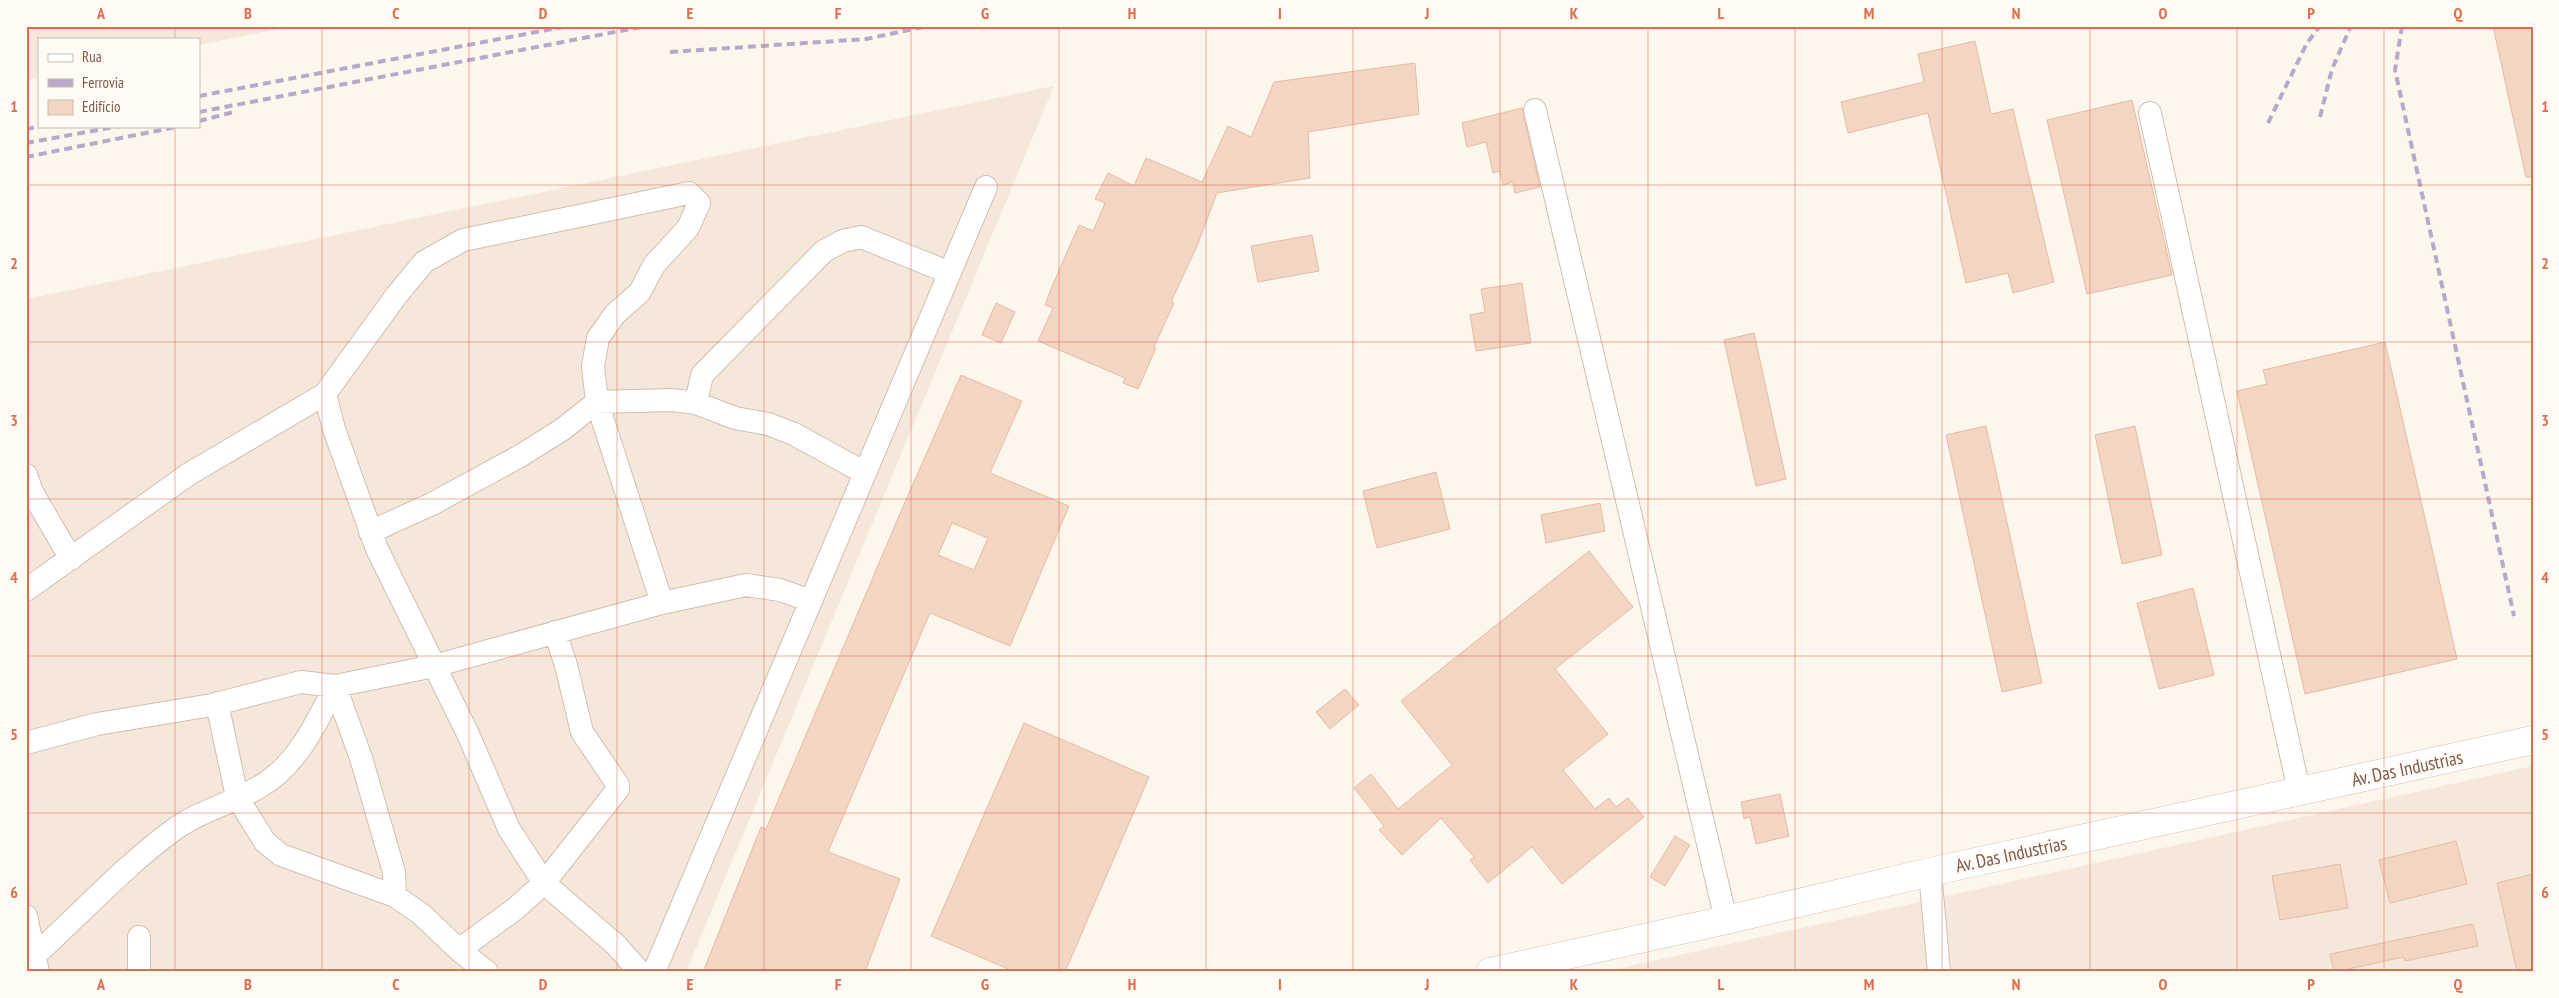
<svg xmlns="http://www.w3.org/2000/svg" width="2559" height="998" font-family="'PT Sans Narrow',sans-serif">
  <rect width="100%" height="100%" fill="#fdf6ec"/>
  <path fill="#f5e8da" d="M26,26H293L199,45V39H39V78L26,80Z
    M1054,86L686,972H26V299Z
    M2533,766V972H1603Z"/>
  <path fill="#f3d5c3" stroke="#e6bba3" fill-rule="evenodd" d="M2493,26H2533V177H2526Z
    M1975,41L1991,114L2013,109L2054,282L2013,293L2008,273L1966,283L1928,113L1848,133L1841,102L1924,82L1918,54Z
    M1415,63L1419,114L1308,132L1310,178L1217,193L1197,246L1171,302L1174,303L1154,347L1156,348L1138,389L1123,383L1125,378L1038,341L1053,308L1045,305L1053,284L1079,225L1093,231L1105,203L1095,199L1108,173L1134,186L1146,158L1202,182L1228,126L1251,137L1274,82Z
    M2132,100L2172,275L2087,294L2047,120Z
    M1522,108L1540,187L1515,193L1513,182L1503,185L1500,171L1493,173L1486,142L1467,147L1462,123Z
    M1312,235L1319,271L1258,282L1251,246Z
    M1522,283L1531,343L1476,351L1470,315L1485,312L1481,289Z
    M996,303L1015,312L1001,343L982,335Z
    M1754,333L1786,479L1756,486L1724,340Z
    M2385,342L2457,659L2305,694L2237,391L2267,384L2263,370Z
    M961,375L1022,401L990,473L1069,506L1010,646L930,613L828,852L900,879L865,972H703L761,827L766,829L902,509ZM952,523L988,538L974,570L938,555Z
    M1986,426L2042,683L2002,692L1946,435Z
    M2135,426L2162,555L2122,564L2095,435Z
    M1436,472L1450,529L1377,548L1363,491Z
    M1600,503L1605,531L1546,543L1541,515Z
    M1589,551L1633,607L1555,669L1608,734L1563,770L1595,809L1609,798L1616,807L1628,798L1644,817L1562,884L1532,847L1488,883L1470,860L1474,857L1441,818L1402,855L1379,830L1384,826L1354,788L1371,774L1398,809L1452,765L1401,701Z
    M2193,588L2214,675L2159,689L2137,603Z
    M1345,689L1359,705L1330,729L1316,712Z
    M1024,723L1149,777L1065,972H1015L931,936Z
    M1780,794L1789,836L1756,844L1750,817L1744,819L1741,802Z
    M1675,836L1690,845L1665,886L1650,877Z
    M2456,841L2467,884L2390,903L2379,860Z
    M2340,864L2348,908L2280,920L2272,876Z
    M2533,874V972H2517L2497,883Z
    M2473,924L2478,946L2405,961L2404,957L2334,972L2330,954Z"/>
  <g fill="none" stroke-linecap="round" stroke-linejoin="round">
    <g stroke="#d1beb0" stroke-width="24">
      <path id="street" d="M1535,110L1726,920
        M2150,113L2299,791
        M325,394L334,429L377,549L468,734L509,829L544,883L616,945L640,972
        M696,403L702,375L824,251L843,241L861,237L950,273
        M26,475L32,492L71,559
        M370,532L432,504L520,456L563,429L597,402L672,400L696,403L735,418L768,424L794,434L865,473
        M26,590L189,474L325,394L396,296L424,262L463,240L689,193L699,203L688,228L654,265L640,292L615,314L598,338L593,366L597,402L662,603
        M335,686L361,758L394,872L395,896
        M217,703L237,797L265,842L281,855L395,896L421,914L459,950L487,972
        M26,743L97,724L212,705L301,682L335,686L434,666L662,603L746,585L780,590L811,601
        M1930,872L1939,972
        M26,916L38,972
        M459,950L515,909L544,883L618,789V785L582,732L566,665L555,632
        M34,956C80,915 122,868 172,831C199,811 231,804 259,787C297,766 317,722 335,686
        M139,972V937
        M654,972L986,187"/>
    </g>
    <g stroke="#d6c0b0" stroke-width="29">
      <path id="secondary" d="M1490,972L1726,920L1930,872L2533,740"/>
    </g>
    <use href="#street" stroke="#fff" stroke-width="22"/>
    <use href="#secondary" stroke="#fff" stroke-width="28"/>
    <path stroke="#b9a8c9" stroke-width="4" stroke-dasharray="8 5" stroke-linecap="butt" d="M2402,26L2395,70L2514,616
      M670,52L866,39L928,26
      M199,96L568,26
      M199,112L646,26
      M2320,117L2332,69L2351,26
      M199,121L234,112
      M2268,123L2307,43L2320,26
      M26,129L42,126
      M26,143L120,126
      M26,157L181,126"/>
  </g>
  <path fill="none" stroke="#dc6d51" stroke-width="1" stroke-opacity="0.55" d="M175,26V39M322,26V972M469,26V972M617,26V972M764,26V972M911,26V972M1059,26V972M1206,26V972M1353,26V972M1500,26V972M1648,26V972M1795,26V972M1942,26V972M2090,26V972M2237,26V972M2384,26V972M175,126V972M26,185H2533M26,342H2533M26,499H2533M26,656H2533M26,813H2533"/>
  <g text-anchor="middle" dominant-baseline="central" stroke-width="5" stroke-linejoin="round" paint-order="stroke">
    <g font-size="19" fill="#7a5c4d" stroke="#fffaf3">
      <text transform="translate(2407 768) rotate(-12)">Av. Das Industrias</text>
      <text transform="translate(2011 854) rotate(-12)">Av. Das Industrias</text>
    </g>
  </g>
  <rect width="2559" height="998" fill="none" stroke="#fffaf3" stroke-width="55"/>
  <rect x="38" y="38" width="162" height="90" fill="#fffaf3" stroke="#cabbb1"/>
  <rect x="48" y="54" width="25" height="8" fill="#ffffff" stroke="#cabbb1"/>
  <text x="82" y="62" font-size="15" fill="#7a5c4d">Rua</text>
  <rect x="48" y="79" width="25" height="8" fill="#b9a8c9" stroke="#cabbb1"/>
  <text x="82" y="88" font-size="15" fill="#7a5c4d">Ferrovia</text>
  <rect x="48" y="100" width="25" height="15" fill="#f3d5c3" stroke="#cabbb1"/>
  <text x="82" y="112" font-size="15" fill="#7a5c4d">Edifício</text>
  <rect x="28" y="28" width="2504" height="942" fill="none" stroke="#dc6d51" stroke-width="2"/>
  <g font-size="16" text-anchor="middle" font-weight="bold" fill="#dc6d51">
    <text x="101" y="19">A</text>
    <text x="248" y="19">B</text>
    <text x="396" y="19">C</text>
    <text x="543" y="19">D</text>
    <text x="690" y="19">E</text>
    <text x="838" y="19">F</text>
    <text x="985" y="19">G</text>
    <text x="1132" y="19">H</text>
    <text x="1280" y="19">I</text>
    <text x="1427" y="19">J</text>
    <text x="1574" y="19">K</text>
    <text x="1721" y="19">L</text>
    <text x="1869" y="19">M</text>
    <text x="2016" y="19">N</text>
    <text x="2163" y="19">O</text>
    <text x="2311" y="19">P</text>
    <text x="2458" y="19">Q</text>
    <text x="14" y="112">1</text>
    <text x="2545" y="112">1</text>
    <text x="14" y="269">2</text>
    <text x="2545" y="269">2</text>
    <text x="14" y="426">3</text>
    <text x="2545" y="426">3</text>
    <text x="14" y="583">4</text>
    <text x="2545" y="583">4</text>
    <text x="14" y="740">5</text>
    <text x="2545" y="740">5</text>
    <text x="14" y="898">6</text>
    <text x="2545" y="898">6</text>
    <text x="101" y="990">A</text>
    <text x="248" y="990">B</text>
    <text x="396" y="990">C</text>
    <text x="543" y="990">D</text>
    <text x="690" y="990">E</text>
    <text x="838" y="990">F</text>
    <text x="985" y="990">G</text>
    <text x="1132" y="990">H</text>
    <text x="1280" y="990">I</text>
    <text x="1427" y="990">J</text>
    <text x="1574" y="990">K</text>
    <text x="1721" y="990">L</text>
    <text x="1869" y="990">M</text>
    <text x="2016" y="990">N</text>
    <text x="2163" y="990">O</text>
    <text x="2311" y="990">P</text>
    <text x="2458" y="990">Q</text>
  </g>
</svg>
